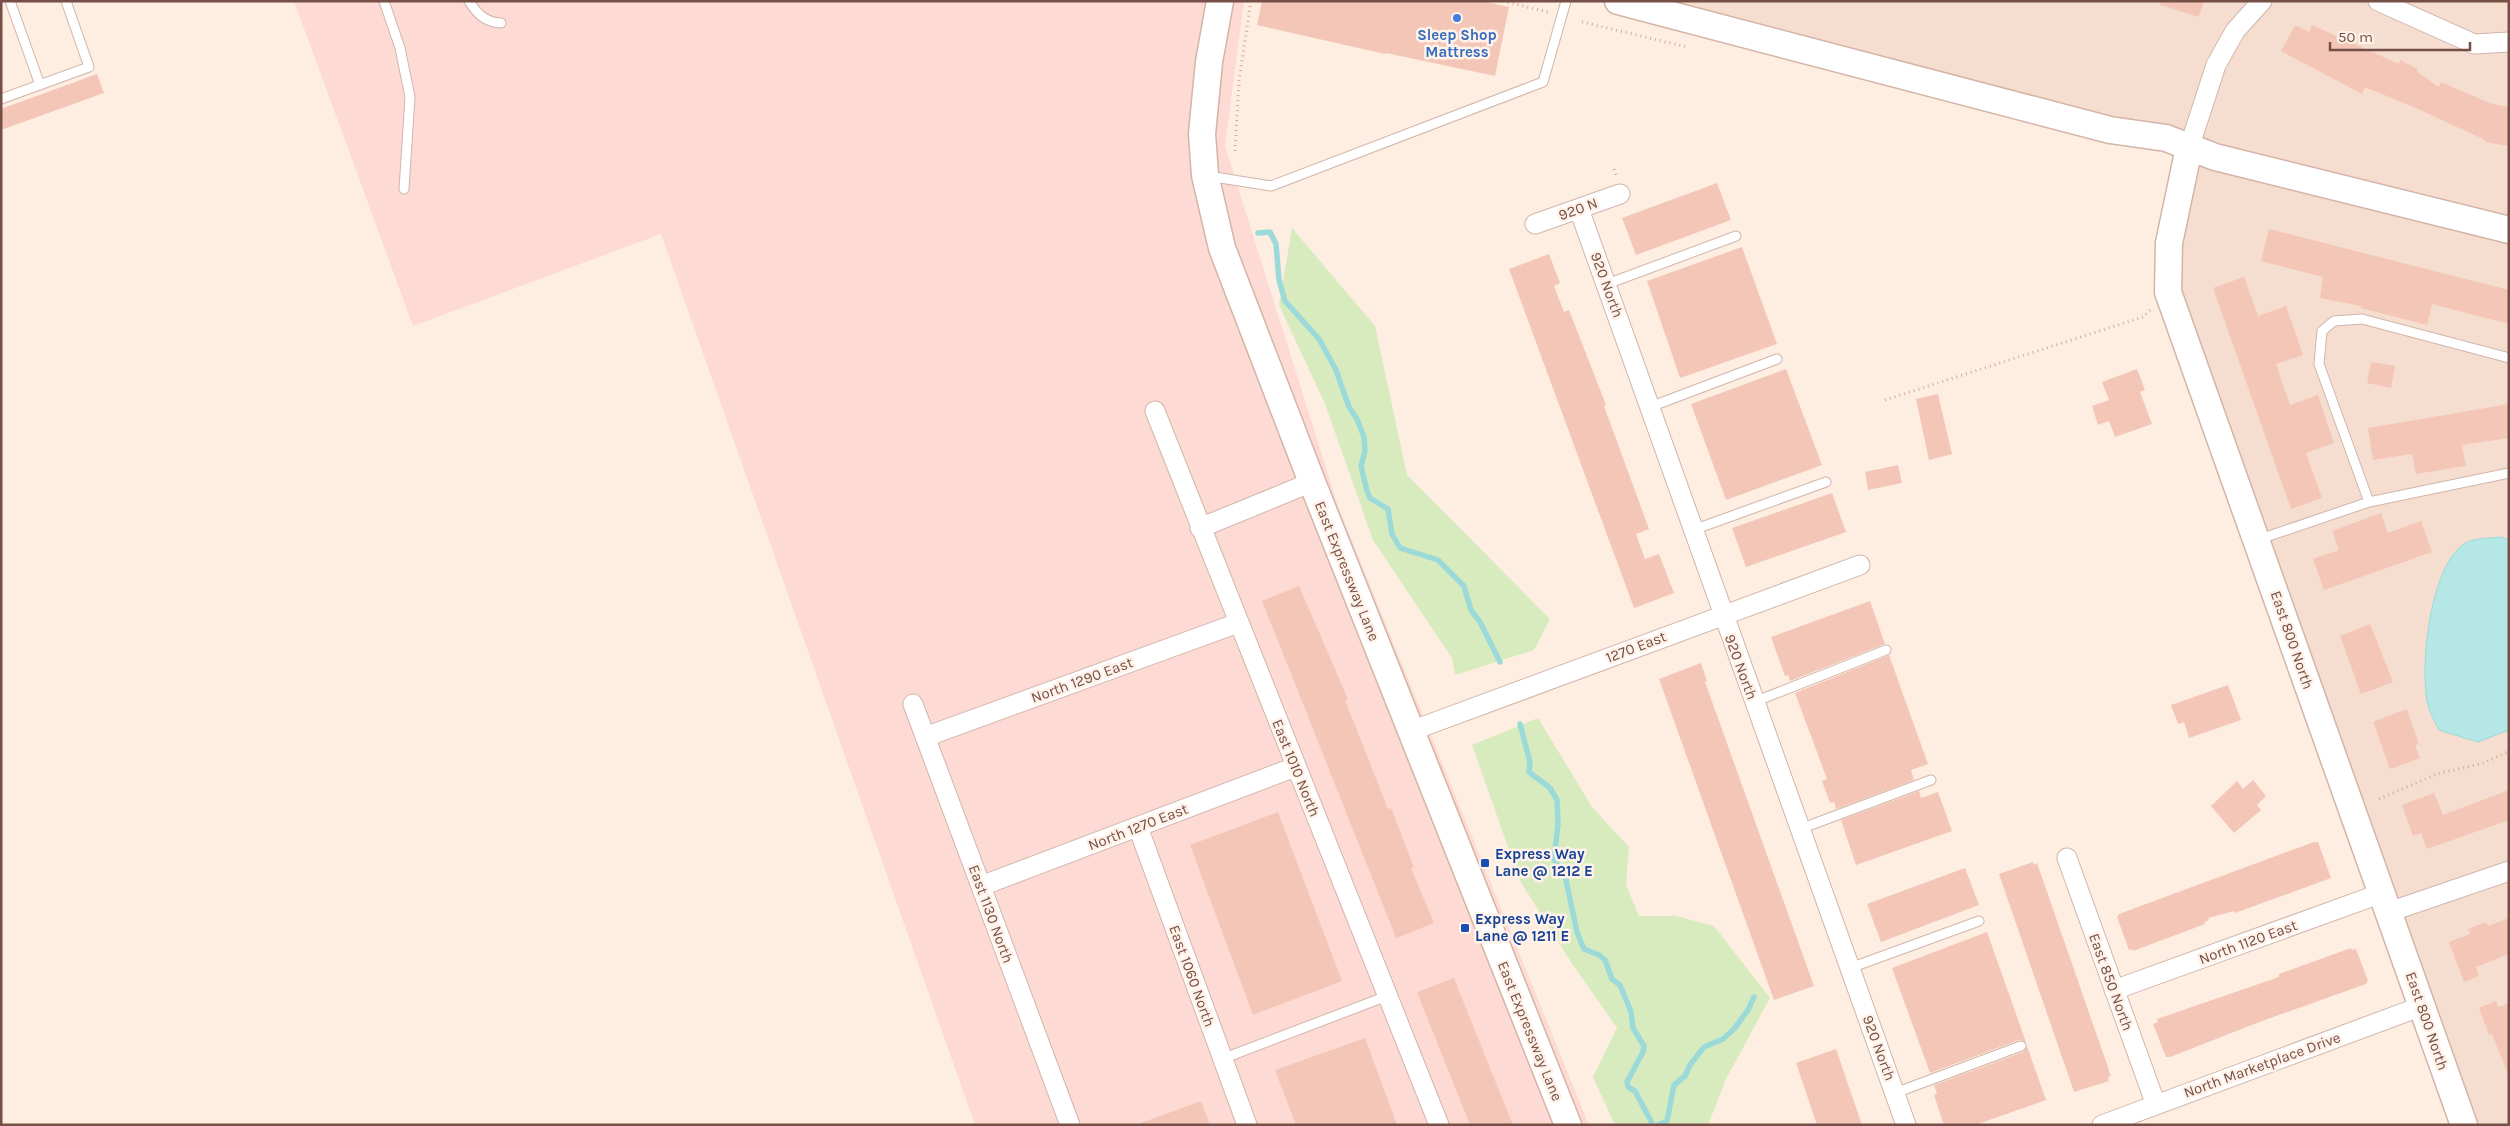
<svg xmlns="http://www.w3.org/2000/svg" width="2510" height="1126" font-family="Karla,sans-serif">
  <rect width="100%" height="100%" fill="#fdeee1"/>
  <path fill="#f5decf" d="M1630,1H2509V227Z
    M2192,156L2509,230V1125H2464L2173,294Z"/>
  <path fill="#fedad4" d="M294,1H1244L1225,146L1338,506L1589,1125H975L661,234L413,326Z"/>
  <path fill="#d8ebbf" d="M1292,228L1375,326L1407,475L1550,619L1534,650L1455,675L1452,658L1373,540L1325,404L1279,305Z
    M1538,718L1592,807L1629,847L1626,885L1639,916H1676L1714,926L1770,998L1726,1079L1708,1125H1615L1593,1077L1617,1028L1569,959L1520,881L1472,745Z"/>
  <path fill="#b5e7e6" stroke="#9bdad9" d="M2501,537L2509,540V730L2478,742L2439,730C2435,722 2430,713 2428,705C2419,669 2430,556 2470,541C2479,538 2492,538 2501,537Z"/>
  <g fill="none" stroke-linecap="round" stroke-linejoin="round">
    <path stroke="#9bdad9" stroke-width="5.5" d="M1258,233L1270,232L1276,244L1279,280L1285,301L1319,339L1336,370L1349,407L1357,419L1364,437L1365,451L1361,466L1367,491L1370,498L1388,509L1392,534L1400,548L1438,560L1464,586L1471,610L1480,622L1500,662
      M1520,724L1530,762L1529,772L1550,788L1557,800L1558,824L1554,859L1566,880L1577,932L1584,949L1599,955L1605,960L1612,979L1620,985L1631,1012L1633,1028L1644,1046L1643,1052L1627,1082L1628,1087L1635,1091L1653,1125
      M1658,1125L1667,1121L1674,1085L1685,1076L1690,1065L1704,1047L1723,1039L1734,1029L1748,1010L1754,997"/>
  </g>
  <path fill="#f4c6b8" d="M1262,1H1482L1509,7L1495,76L1386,53L1385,54L1257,25Z
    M2160,1H2204L2199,17L2160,5Z
    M2295,25L2309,32L2312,25L2399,64L2400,60L2418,69L2417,72L2439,87L2441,82L2492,104L2509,107V146L2485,142V140L2418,109L2365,87L2362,94L2281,51Z
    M97,74L104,93L1,130V109Z
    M1717,183L1731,220L1636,255L1622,218Z
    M2269,229L2509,290V324L2432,304L2427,325L2361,308V306L2320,298L2323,277L2261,261Z
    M1742,247L1777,344L1680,378L1647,281Z
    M1549,254L1560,283L1554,286L1564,312L1569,310L1606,405L1604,406L1649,529L1636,534L1645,559L1659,554L1674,593L1634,608L1509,269Z
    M2244,277L2258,316L2286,306L2303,355L2276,364L2290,405L2318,395L2334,443L2306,453L2322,498L2291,509L2213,288Z
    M2371,362L2395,366L2391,388L2367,383Z
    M1786,369L1822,465L1726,500L1691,404Z
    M2137,369L2145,390L2140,392L2152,424L2115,437L2109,421L2098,425L2092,406L2109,400L2102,382Z
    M1938,394L1952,454L1929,460L1916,399Z
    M2509,404V438L2462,445L2466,466L2416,474L2412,454L2373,460L2368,428Z
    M1898,465L1902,483L1868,490L1865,472Z
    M1832,493L1846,532L1746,567L1732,528Z
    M2381,513L2388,533L2421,521L2432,552L2324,590L2313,559L2339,550L2332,531Z
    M1299,586L1348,699L1345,700L1388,809L1391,808L1414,867L1411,868L1434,923L1396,938L1262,601Z
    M1870,601L1885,644L1790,681L1788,675L1785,676L1771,637Z
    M2370,624L2393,682L2361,694L2340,636Z
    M1889,655L1928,764L1911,770L1914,780L1836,809L1834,802L1830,803L1822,781L1827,779L1795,693Z
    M1701,663L1707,681L1705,682L1814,986L1774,1000L1659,679Z
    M2228,685L2241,720L2189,738L2184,722L2178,724L2171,705Z
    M2407,709L2419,744L2415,745L2420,758L2390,769L2373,722Z
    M2253,780L2266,796L2257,805L2261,810L2234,833L2211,806L2237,781L2243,789Z
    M2509,790V820L2427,849L2421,833L2413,836L2402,805L2434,793L2443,815Z
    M1919,791L1921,798L1938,792L1952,831L1856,865L1841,820Z
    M1278,812L1342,981L1253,1015L1190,845Z
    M2314,842H2318L2331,878L2235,913L2234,911L2208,918L2209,920L2204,922L2205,924L2133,951L2132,949L2129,950L2117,917L2119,914Z
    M2033,862L2034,865L2037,863L2111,1076L2108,1077L2109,1081L2074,1092L1999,874Z
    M1965,868L1979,905L1881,942L1867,904Z
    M2509,918V954L2476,967L2479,976L2464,982L2449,942L2470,934L2468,929L2486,922L2488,926Z
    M1987,932L2026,1042L2019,1040L1930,1073L1892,968Z
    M2351,948L2352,950L2356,949L2368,981L2366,984L2262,1021L2170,1057H2166L2153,1024L2158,1022L2157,1019L2279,977V974Z
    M1454,978L1488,1063L1513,1125H1470L1417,992Z
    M2496,1001L2498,1007L2509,1003L2508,1074L2492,1034L2489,1035L2479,1008Z
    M1365,1038L1397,1125H1296L1275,1070Z
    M2027,1046L2046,1100L1975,1125H1944L1934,1095L1937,1094L1934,1085L2023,1052Z
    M1836,1049L1862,1125H1817L1796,1063Z
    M1201,1101L1210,1125H1141V1123Z"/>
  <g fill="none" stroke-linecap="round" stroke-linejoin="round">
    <g stroke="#d1b5ab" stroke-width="11">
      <path id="lane" d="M10,1L40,85
        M384,1L400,48L410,97L404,189
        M469,1C477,14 485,22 501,23
        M1,99L89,67L66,1
        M1208,176L1271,186L1543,82L1566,1
        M1607,284L1736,236
        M1650,407L1777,359
        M2369,502L2319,364L2322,331L2334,321L2362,319L2509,358
        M1693,530L1826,482
        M2257,540L2369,502L2509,473
        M1754,702L1886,650
        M1800,829L1931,780
        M1850,968L1979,921
        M1222,1059L1387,996
        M1895,1093L2021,1046"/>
    </g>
    <g stroke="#d1b5ab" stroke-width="21">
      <path id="street" d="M2378,1L2474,44L2509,42
        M2189,148L2216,65L2235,31L2262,1
        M1579,209L1906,1125
        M1535,224L1620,194
        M1155,411L1439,1125
        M1200,528L1312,482
        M913,704L1070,1125
        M1411,731L1860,565
        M925,737L1238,623
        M1138,827L1247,1125
        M2067,858L2156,1105
        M981,886L1295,767
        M2389,912L2509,871
        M2114,990L2382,893
        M2102,1125L2422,1006"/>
    </g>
    <g stroke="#d4b4a7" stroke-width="29">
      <path id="secondary" d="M1220,1L1209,62L1202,134L1205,175L1222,248L1312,482L1568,1125
        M1618,1L2110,130L2166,138L2215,157L2509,230
        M2189,148L2169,243L2168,292L2464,1125"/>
    </g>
    <path stroke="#d9a99b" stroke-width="3" stroke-dasharray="1 4" stroke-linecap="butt" d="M1503,1L1548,12
      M1582,22L1687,47
      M1235,151L1239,81L1251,1
      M1614,169L1617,177
      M1885,400L2143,317L2152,308
      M2379,799L2437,774L2484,763L2509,751"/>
    <use href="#lane" stroke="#fff" stroke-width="9"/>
    <use href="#street" stroke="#fff" stroke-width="19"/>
    <use href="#secondary" stroke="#fff" stroke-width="26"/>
  </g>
  <circle fill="#3f7fe0" stroke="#fff2e9" stroke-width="2" cx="1457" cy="18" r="5"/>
  <g fill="#1a4fb4" stroke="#fff2e9" stroke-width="2">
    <rect x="1480" y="858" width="10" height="10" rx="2.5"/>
    <rect x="1460" y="923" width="10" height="10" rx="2.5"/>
  </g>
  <g text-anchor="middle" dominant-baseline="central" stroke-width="5" stroke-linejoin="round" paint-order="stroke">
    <g font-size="15" font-weight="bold" fill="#366cbe" stroke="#fff2e9">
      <text x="1457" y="35">Sleep Shop<tspan x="1457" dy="17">Mattress</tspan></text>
    </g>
    <g font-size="15" fill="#765047" stroke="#fff2e9">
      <text transform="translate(1578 209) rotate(-20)">920 N</text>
      <text transform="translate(1607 285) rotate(70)">920 North</text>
      <text transform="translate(1347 571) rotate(68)">East Expressway Lane</text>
      <text transform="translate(2292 640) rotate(71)">East 800 North</text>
      <text transform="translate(1636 647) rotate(-21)">1270 East</text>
      <text transform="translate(1741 667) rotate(70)">920 North</text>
      <text transform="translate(1082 680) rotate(-20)">North 1290 East</text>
      <text transform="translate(1296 768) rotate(68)">East 1010 North</text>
      <text transform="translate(1138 827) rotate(-21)">North 1270 East</text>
      <text transform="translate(991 914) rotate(70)">East 1130 North</text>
      <text transform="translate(2248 942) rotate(-20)">North 1120 East</text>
      <text transform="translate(1192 976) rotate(70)">East 1060 North</text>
      <text transform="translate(2111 982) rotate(70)">East 850 North</text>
      <text transform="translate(2427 1021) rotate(71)">East 800 North</text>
      <text transform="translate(1530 1031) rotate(68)">East Expressway Lane</text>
      <text transform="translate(1879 1048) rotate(70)">920 North</text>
      <text transform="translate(2262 1065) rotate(-20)">North Marketplace Drive</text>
    </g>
    <g font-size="15" font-weight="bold" fill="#164399" stroke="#fff2e9" text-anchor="start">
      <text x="1495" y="854">Express Way<tspan x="1495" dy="17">Lane @ 1212 E</tspan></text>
      <text x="1475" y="919">Express Way<tspan x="1475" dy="17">Lane @ 1211 E</tspan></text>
    </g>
  </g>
  <rect width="2510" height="1126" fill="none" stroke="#765047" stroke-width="5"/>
  <path d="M2330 42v8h140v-8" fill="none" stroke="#765047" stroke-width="2.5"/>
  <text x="2338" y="42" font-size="15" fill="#765047" stroke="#fff2e9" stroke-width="4" paint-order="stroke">50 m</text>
</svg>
